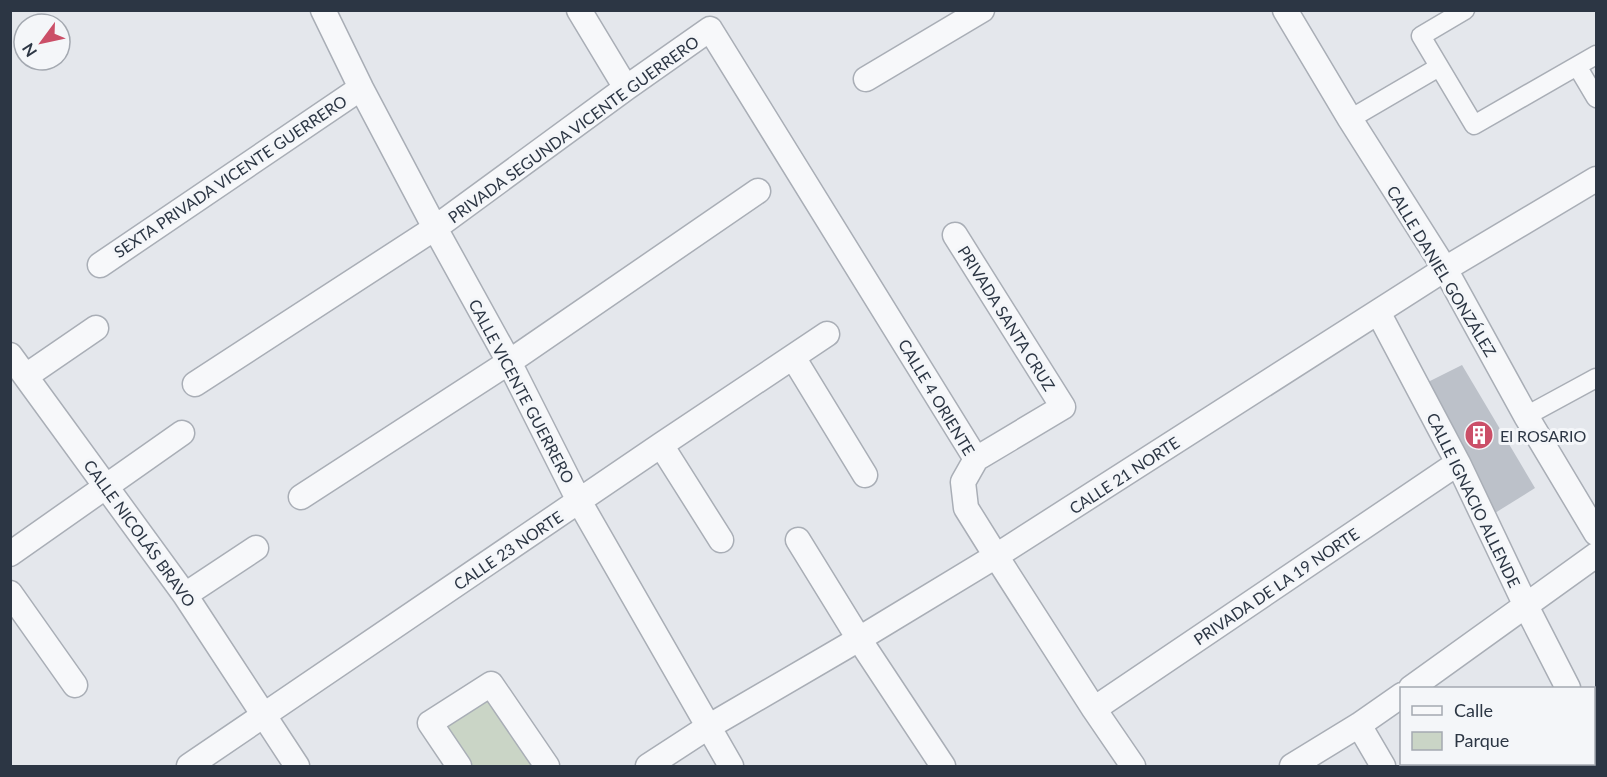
<svg xmlns="http://www.w3.org/2000/svg" width="1607" height="777" font-family="Lato,sans-serif">
  <rect width="100%" height="100%" fill="#e4e7ec"/>
  <path fill="#cad5c6" d="M492,688L543,766H464L437,725Z"/>
  <path fill="#bcc1c9" d="M1462,365L1535,488L1495,513L1428,382Z"/>
  <g fill="none" stroke-linecap="round" stroke-linejoin="round">
    <g stroke="#a9aeb6" stroke-width="21">
      <path id="pedestrian" d="M1465,10L1421,36L1474,125L1596,55
        M1577,66L1596,98
        M1350,119L1439,67
        M1526,416L1596,378"/>
    </g>
    <g stroke="#a9aeb6" stroke-width="27">
      <path id="minor" d="M323,10L361,88L435,228L509,362L579,501L731,766
        M579,10L626,88
        M1285,10L1350,119L1445,269L1526,416L1596,533
        M866,79L982,10
        M955,235L1063,407L976,459
        M100,265L361,88
        M1378,312L1458,463L1526,606L1568,688
        M10,355L185,595L297,766
        M793,357L865,475
        M26,376L96,328
        M195,384L435,228L626,88L710,29L976,459
        M661,445L721,540
        M976,459L963,482L966,508L996,556L1094,709L1133,766
        M301,497L509,362L758,191
        M798,540L859,639L943,766
        M10,554L182,433
        M10,593L75,685
        M185,595L256,548
        M1411,688L1596,555
        M1094,709L1458,463
        M1359,725L1383,766
        M1594,740L1596,746
        M189,766L661,445L827,334
        M459,766L430,723L491,684L547,766
        M648,766L708,727L859,639L996,556L1445,269L1596,179
        M1292,766L1359,725L1402,695"/>
    </g>
    <use href="#pedestrian" stroke="#f7f8fa" stroke-width="18"/>
    <use href="#minor" stroke="#f7f8fa" stroke-width="24"/>
  </g>
  <defs>
    <g id="building-disc" transform="scale(1.5)"><circle r="9.5" fill="#cb4f68" stroke="#f4f6f9"/><path d="M-4-6H4V6H1V3H-1V6H-4ZM-2.5-4.3h1.7v1.8h-1.7ZM.8-4.3h1.7v1.8H.8ZM-2.5-1h1.7V.8h-1.7ZM.8-1h1.7V.8H.8Z" fill="#fff"/></g>
  </defs>
  <g fill-rule="evenodd">
    <use href="#building-disc" x="1479" y="435"/>
  </g>
  <g text-anchor="middle" dominant-baseline="central" stroke-width="6" stroke-linejoin="round" paint-order="stroke">
    <g font-size="16" fill="#2c3644" stroke="#f4f6f9">
      <text transform="translate(573 129) rotate(-36)">PRIVADA SEGUNDA VICENTE GUERRERO</text>
      <text transform="translate(230 176) rotate(-34)">SEXTA PRIVADA VICENTE GUERRERO</text>
      <text transform="translate(1442 271) rotate(59)">CALLE DANIEL GONZÁLEZ</text>
      <text transform="translate(1007 318) rotate(58)">PRIVADA SANTA CRUZ</text>
      <text transform="translate(522 391) rotate(62)">CALLE VICENTE GUERRERO</text>
      <text transform="translate(937 397) rotate(59)">CALLE 4 ORIENTE</text>
      <text transform="translate(1124 475) rotate(-33)">CALLE 21 NORTE</text>
      <text transform="translate(1474 500) rotate(64)">CALLE IGNACIO ALLENDE</text>
      <text transform="translate(140 533) rotate(54)">CALLE NICOLÁS BRAVO</text>
      <text transform="translate(508 550) rotate(-34)">CALLE 23 NORTE</text>
      <text transform="translate(1276 586) rotate(-34)">PRIVADA DE LA 19 NORTE</text>
    </g>
    <g font-size="16" fill="#2c3644" stroke="#f4f6f9" text-anchor="start">
      <text x="1500" y="435">El ROSARIO</text>
    </g>
  </g>
  <rect width="1607" height="777" fill="none" stroke="#2c3644" stroke-width="24"/>
  <rect x="1400" y="687" width="195" height="78" fill="#f4f6f9" stroke="#a4a9b1" stroke-width="1.5"/>
  <rect x="1412" y="706" width="30" height="9" fill="#f7f8fa" stroke="#a4a9b1" stroke-width="1.5"/>
  <text x="1454" y="717" font-size="18" fill="#2c3644">Calle</text>
  <rect x="1412" y="732" width="30" height="18" fill="#cad5c6" stroke="#a4a9b1" stroke-width="1.5"/>
  <text x="1454" y="747" font-size="18" fill="#2c3644">Parque</text>
  <g transform="translate(42 42) rotate(237)"><circle r="28" fill="#f4f6f9" stroke="#a4a9b1" stroke-width="1.5"/>
  <path d="M0-4.5L10 22L0 15L-10 22Z" fill="#cb4f68"/>
  <text y="-9" font-size="16" font-weight="bold" text-anchor="middle" fill="#2c3644">N</text>
  </g>
</svg>
